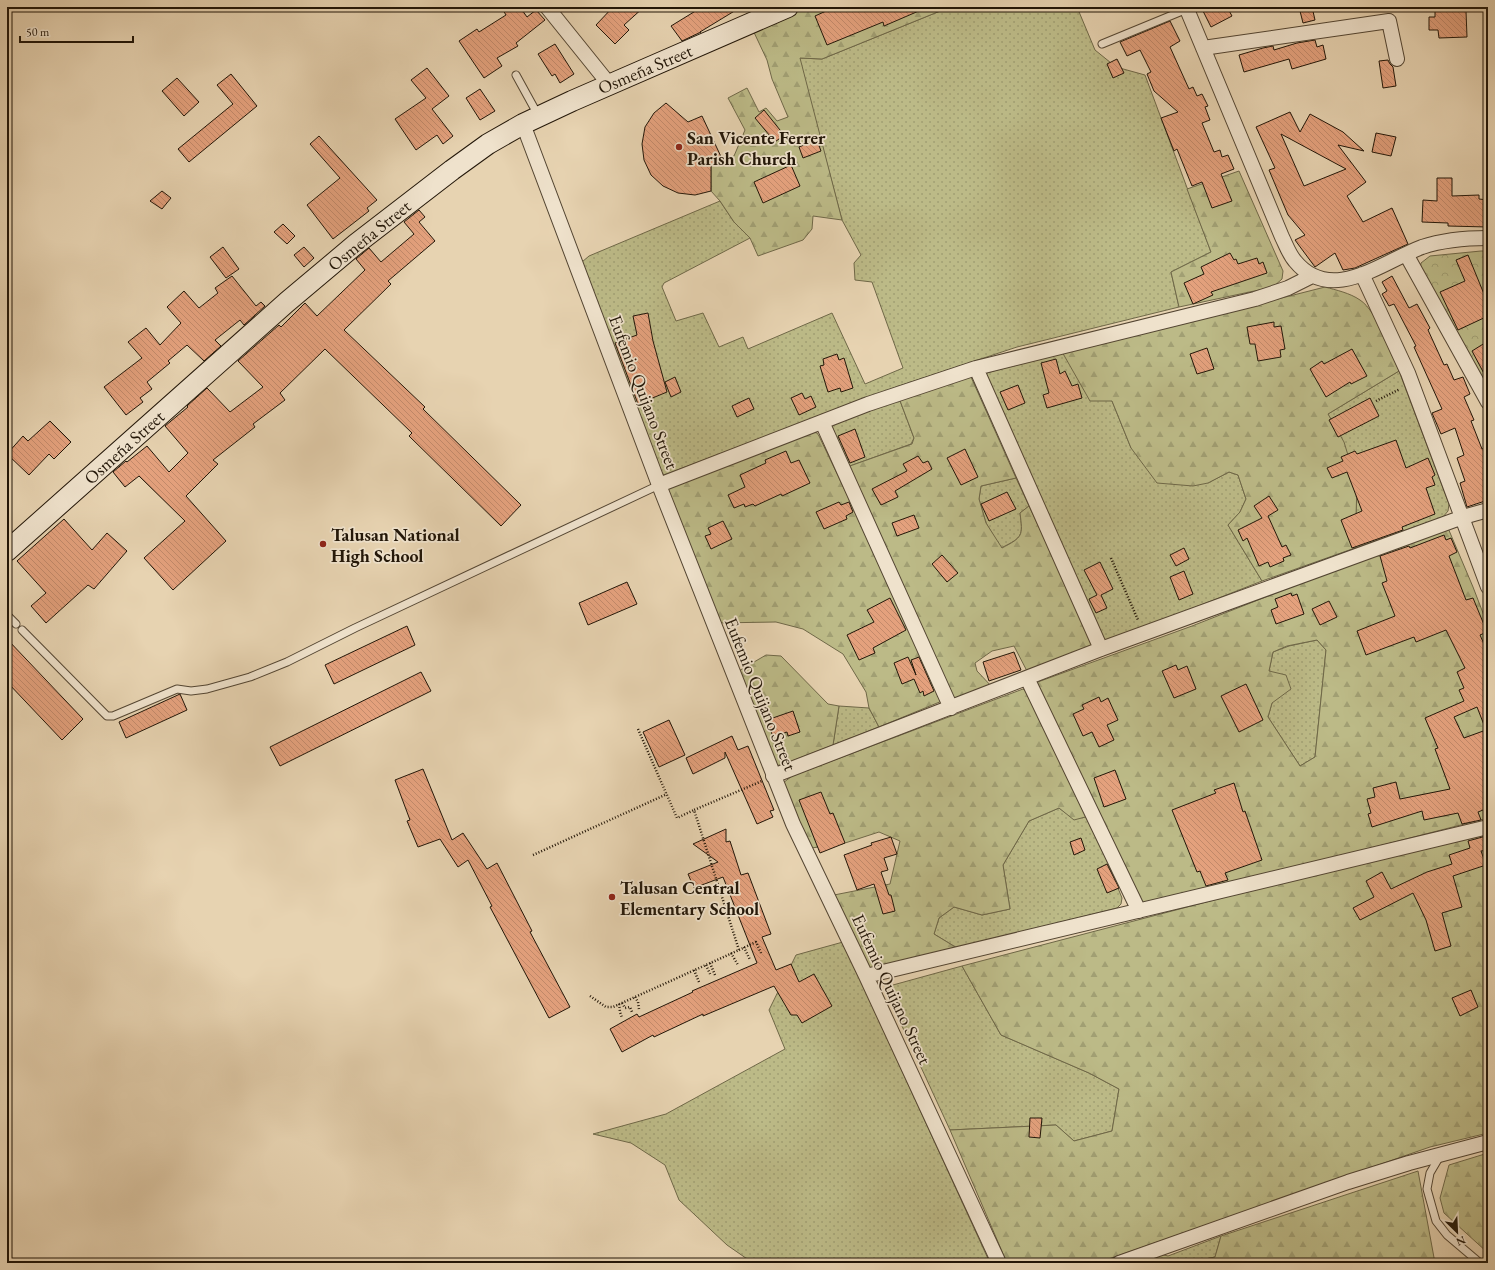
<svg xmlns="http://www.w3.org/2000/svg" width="1495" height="1270" font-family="'EB Garamond',serif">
  <defs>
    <pattern id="grass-dots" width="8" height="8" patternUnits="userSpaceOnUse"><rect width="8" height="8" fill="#bcba87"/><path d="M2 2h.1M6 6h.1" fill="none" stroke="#a19f73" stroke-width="1.8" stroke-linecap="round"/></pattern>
    <pattern id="forest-firs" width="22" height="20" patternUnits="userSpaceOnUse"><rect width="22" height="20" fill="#bcba87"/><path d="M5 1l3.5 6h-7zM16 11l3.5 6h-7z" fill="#a19f73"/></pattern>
    <pattern id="park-crowns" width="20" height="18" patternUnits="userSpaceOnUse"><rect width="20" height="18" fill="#bcba87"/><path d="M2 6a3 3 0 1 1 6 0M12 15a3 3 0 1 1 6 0" fill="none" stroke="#a19f73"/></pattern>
    <pattern id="building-back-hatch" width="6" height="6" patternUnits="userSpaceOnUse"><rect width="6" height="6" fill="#e4a17d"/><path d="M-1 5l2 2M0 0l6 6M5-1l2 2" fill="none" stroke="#c38a6b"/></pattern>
  </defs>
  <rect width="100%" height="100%" fill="#e7d3b1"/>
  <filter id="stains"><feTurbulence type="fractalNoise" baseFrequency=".005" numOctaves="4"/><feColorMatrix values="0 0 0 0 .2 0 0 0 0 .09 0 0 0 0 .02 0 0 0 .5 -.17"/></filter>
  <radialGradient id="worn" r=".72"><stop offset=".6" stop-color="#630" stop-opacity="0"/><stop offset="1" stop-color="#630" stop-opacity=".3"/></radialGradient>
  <path fill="url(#grass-dots)" stroke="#6f6848" d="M950,7H1077L1095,50L1116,67L1145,75L1211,252L1171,272L1179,307L1017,347L896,387L664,475L656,465L582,262L589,256L720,201L734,222L750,238L664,283L662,287L676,321L703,313L719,347L743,337L748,349L832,313L865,384L903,368L872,282L855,280L854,263L861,255L842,220L799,58L822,59Z
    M1061,350L1112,401L1131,448L1208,483L1229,472L1238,475L1246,499L1240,512L1228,525L1262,581L1104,643L984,374Z
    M1399,371L1449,504L1448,511L1443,517L1355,548L1357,485L1328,414Z
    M899,398L914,438L911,444L847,467L831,423Z
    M1016,478L1029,506L1020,513C1023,536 1023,537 1001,548L986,523L979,499L981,486Z
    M1317,640L1326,650L1315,757L1300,766L1268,717L1272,703L1269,671L1273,652L1289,646Z
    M839,706L869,708L879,727L833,745Z
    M1059,808L1074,819L1089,816L1122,898L1121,904L1117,908L957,948L934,934L939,918L954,907L982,915L1010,909L1003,865L1029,821Z
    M843,942L990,1263H753L727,1245L679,1200L665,1165L631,1143L593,1134L666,1114L785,1049L769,1010L796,955Z
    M962,966L1001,1035L1089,1073L1119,1089L1112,1131L1074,1141L1056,1125L950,1130L890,1000L888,991L893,985Z
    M1221,1236L1215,1257L1185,1263H1140L1160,1254L1168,1256Z"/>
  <path fill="url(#forest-firs)" stroke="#6f6848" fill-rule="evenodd" d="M796,7H950L822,59L800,58L842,220L813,216L812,229L803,240L758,256L750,238L734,222L720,201L711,191V166L734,156L745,130L728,98L747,88L759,112L766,108L777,121L788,117L772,79L767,60L751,26Z
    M1239,171L1283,271L1282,279L1273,287L1179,307L1171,272L1211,252L1187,189Z
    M1325,287C1336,290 1350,293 1360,300C1377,311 1391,353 1399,371L1328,414L1344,442L1357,485L1355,548L1262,581L1228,525L1240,512L1246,499L1238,475L1229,472L1208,483L1193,486L1157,483L1131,448L1112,401H1090L1061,350L1266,302Z
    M966,375L971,377L1016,478L981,486L979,499L986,523L1002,548C1023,537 1023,536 1020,513L1029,506L1095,646L1028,673L1014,646L992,651L975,663L977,671L993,688L957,699L951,696L847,467L912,444L914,438L899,398Z
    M813,432L817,433L819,436L944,698L942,701L879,727L869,708L866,692L843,654L803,629L776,622L717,623L665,495L668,486Z
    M1448,528L1473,587L1488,626V818L1363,850L1142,904L1035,683L1192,626L1362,559ZM1317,640L1326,650L1315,757L1300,766L1268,717L1272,703L1291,689L1286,675L1269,671L1273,652L1287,646Z
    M766,655L781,656L828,704L839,706L833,745L784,764L775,766L737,672Z
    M1023,689L1031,695L1089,816L1074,820L1059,808L1029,821L1003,865L1010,909L982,915L954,907L939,918L934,934L957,948L869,970L834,895L890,884L900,841L879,832L842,844L811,848L783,783L792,776Z
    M1488,833V1133L1430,1147L1097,1263H1007L950,1130L1056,1125L1074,1141L1112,1131L1119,1089L1089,1073L1001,1035L962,966L1340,867Z
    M1488,1153V1253L1444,1213L1440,1198L1449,1165Z
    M1418,1171L1435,1263H1185L1215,1257L1221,1236Z"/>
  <path fill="url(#park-crowns)" stroke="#6f6848" d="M1481,251H1488V388L1420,271L1421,263L1430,256Z"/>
  <path fill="url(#building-back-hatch)" stroke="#221608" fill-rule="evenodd" d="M501,7H520L527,17L536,10L545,20L516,43L518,46L497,58L502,66L484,78L459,41L477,29L479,32L506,15Z
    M613,7H644L624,25L629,30L615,44L596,25Z
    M702,7H741L700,32H701L682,41L671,26Z
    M835,7H928L884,26L883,22L827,45L815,16Z
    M1201,7H1227L1232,16L1211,27Z
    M1299,7H1312L1315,20L1303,23Z
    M1435,11H1466L1467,37L1439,38L1438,30H1429V17H1435Z
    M1170,21L1180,41L1170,47L1189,89L1193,87L1197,96L1202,94L1208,106L1205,107L1210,120L1202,123L1214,152L1220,150L1222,157L1228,155L1234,169L1221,174L1232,201L1212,208L1202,182L1192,186L1177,149L1174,151L1161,118L1178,112L1154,91L1147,74L1151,72L1140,50L1127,56L1120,42Z
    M1315,40L1317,47L1323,45L1326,59L1292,69L1289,59L1244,72L1239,55L1263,48L1273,46L1274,50L1297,43Z
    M555,44L574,74L560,83L555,74L552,76L538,54Z
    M1117,59L1124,73L1113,78L1107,64Z
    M1388,60L1390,64L1393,67L1396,86L1383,88L1379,61Z
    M427,68L449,96L432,109L453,136L443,144L437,135L416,150L395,119L426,98L411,80Z
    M231,74L257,106L189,162L178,149L233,104L217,85Z
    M177,78L199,102L184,116L162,91Z
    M480,89L495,111L480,120L466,98Z
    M666,103L688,122L702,116L723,161L711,166V191L695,195L678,193L663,186L651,175L644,160L642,144L645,127L654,113Z
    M764,110L784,135L775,142L755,118Z
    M1290,112L1300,132L1310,114L1343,132L1364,151L1338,145L1366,182L1347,196L1363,222L1392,208L1408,244L1355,268L1343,270L1335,253L1315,267L1295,240L1305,235L1288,215L1269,170L1275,168L1256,127ZM1281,134L1346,169L1304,186Z
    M1376,133L1396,137L1391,156L1372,152Z
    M319,136L377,200L367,208L369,211L333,239L307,205L340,178L310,144Z
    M817,140L821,151L803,158L799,147Z
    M791,165L800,186L763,203L754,182Z
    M1437,178H1452V196L1479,195V199L1488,200V227L1448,226V223L1422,222L1423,200L1437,201Z
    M162,191L171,198L162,209L150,201Z
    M419,210L425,217L419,222L435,241L388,281L391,284L344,330L425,407L423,409L521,505L501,526L409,436L412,433L325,349L280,393L285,400L253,424L255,427L213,460L218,464L186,496L226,541L173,590L144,558L185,521L139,476L125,487L113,472L126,461L127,462L147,446L169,472L188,453L165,426L188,407L187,406L207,388L230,412L263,387L238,361L279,325L281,327L305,303L317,316L365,270L356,259L369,248L381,262L414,234L404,222Z
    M283,224L295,236L287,244L274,232Z
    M223,247L239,269L226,278L210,257Z
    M304,247L314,258L304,267L294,255Z
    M1230,253L1234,260L1236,259L1238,264L1257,258L1259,264L1263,262L1267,273L1211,292L1213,295L1193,304L1184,283L1204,274L1201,267Z
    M1468,255L1484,294L1488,292V316L1458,330L1440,292L1465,281L1456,260Z
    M232,276L256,306L261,302L265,306L244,325L240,320L215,340L221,346L204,361L187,345L168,361L170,363L147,382L152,389L140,398L143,402L126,415L104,387L142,358L128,342L146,328L160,345L181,323L167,307L184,291L199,308L218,293L215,288Z
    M1392,276L1409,308L1417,304L1430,328L1428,330L1444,365L1447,364L1454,380L1463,377L1470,394L1464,397L1474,420L1471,421L1482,449L1488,447V500L1467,507L1460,483L1465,481L1457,458L1464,455L1455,428L1441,434L1432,413L1442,409L1414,347L1416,346L1394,304L1389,306L1382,294L1387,291L1382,282Z
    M648,313L653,341L667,392L638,404L615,343L637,335L633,316Z
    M1274,322V327L1281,326L1285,349L1280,350L1281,357L1258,361L1255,344H1250L1247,327Z
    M1488,341V381L1472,351Z
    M1207,348L1214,369L1197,374L1190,354Z
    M1352,349L1367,376L1351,384L1350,382L1326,397L1310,369L1322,361L1324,364Z
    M837,354L839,360L844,358L853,388L841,392L840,388L828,392L820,366L824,365L823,359Z
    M1056,359L1060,374L1065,371L1072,386L1078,384L1082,398L1047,408L1043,395L1049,393L1041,363Z
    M675,377L681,392L671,397L665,382Z
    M1018,385L1025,403L1008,410L1000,392Z
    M802,393L805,399L811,396L816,407L799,415L791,398Z
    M749,398L754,409L737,417L732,406Z
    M1370,398L1379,416L1338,437L1329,420Z
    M50,421L71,442L54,459L49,454L29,475L7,454L23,436L28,441Z
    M855,429L865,457L850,463L838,436Z
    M1396,440L1406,468L1428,458L1435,475L1432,477L1435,485L1426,488L1435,514L1402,527L1403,530L1352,548L1341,520L1362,511L1347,472L1332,478L1327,468L1343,461L1341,457L1355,451L1357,454Z
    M965,449L978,477L961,485L947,458Z
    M786,451L791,463L799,460L810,483L782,496L781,494L755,506L753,504L745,507L744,504L734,508L728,495L745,487L740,475L766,463L765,460Z
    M918,456L923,463L928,461L932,469L895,491L898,497L881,505L872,489L907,471L903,464Z
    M1007,492L1016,509L989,521L981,504Z
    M1269,496L1278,510L1268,516L1282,547L1286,545L1291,555L1283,558L1284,561L1270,567L1268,562L1259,566L1247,538L1243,541L1238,530L1262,518L1254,506Z
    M839,502L841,505L849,502L853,512L846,516L847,519L824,529L816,512Z
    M914,515L919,528L897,536L892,523Z
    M64,519L92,550L107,533L127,551L94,589L88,585L46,623L31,606L46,593L17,561Z
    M723,521L732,539L711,549L705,536L711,534L708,528Z
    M1444,535L1446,540L1451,538L1457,552L1449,556L1466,600L1473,598L1487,632L1480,635L1488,653V808L1478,812L1481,820L1462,824L1458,813L1424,820L1422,811L1372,827L1368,814L1371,813L1367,799L1375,797L1373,788L1396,782L1400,799L1450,789L1435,749L1438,748L1425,718L1464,701L1459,690L1464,688L1457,672L1465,668L1446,630L1416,642L1414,637L1366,655L1357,631L1395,616L1382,583L1387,581L1380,556L1409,546L1410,548ZM1477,707L1486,730L1464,738L1454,717Z
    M1184,548L1189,559L1176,566L1170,555Z
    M942,555L958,573L947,582L932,564Z
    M1100,562L1113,589L1101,595L1107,608L1096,613L1089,599L1097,595L1084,570Z
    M1184,571L1193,594L1179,600L1170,577Z
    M627,582L637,604L588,625L579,603Z
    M1291,593L1292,596L1297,594L1304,614L1276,624L1271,610L1278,607L1275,599Z
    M890,598L906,630L873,648L875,653L859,660L847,635L874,622L867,610Z
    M1329,601L1337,617L1320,625L1312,609Z
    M407,626L415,645L334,684L325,665Z
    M7,639L83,719L62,740L7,682Z
    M1014,652L1021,670L989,681L983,662Z
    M908,657L916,675L911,660L919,657L934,691L924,696L923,691L920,693L914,679L902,684L894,663Z
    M1176,665L1178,670L1187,666L1196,689L1174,698L1162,671Z
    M421,672L431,691L280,766L270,747Z
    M1246,684L1263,720L1239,732L1221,696Z
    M180,694L187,710L126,738L119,722Z
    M1099,697L1101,702L1108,698L1118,720L1107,725L1114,740L1099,747L1092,732L1083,736L1073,714L1084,709L1082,705Z
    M793,711L800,732L788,736L787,732L773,737L767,720Z
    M669,720L685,755L659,767L643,732Z
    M732,736L738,750L748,746L774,810L770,811L773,817L757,824L725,752V758L693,774L686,758Z
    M423,769L452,840L463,833L487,869L497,863L532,931L530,932L570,1007L549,1018L490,907L492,906L468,860L458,867L440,839L418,847L407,821L410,820L395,780Z
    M1115,770L1126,799L1104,807L1094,778Z
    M1234,783L1243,812L1245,811L1262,860L1225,873L1228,880L1206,886L1200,871L1197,872L1172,810L1216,793L1214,790Z
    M821,792L830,814L833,813L845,843L820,853L799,800Z
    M726,829V842L730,841L741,875L748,873L771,934L762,937L776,970L791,964L799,982L814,974L832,1006L802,1023L797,1015H791L774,986L703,1016V1014L654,1037L653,1035L622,1052L610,1029L637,1014L639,1017L693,992L692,991L757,963L723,877L694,888L688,874L718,862L693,844Z
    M1486,836L1488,841V850L1481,851L1486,865L1453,876L1462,907L1442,913L1451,946L1435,951L1426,920L1413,893L1360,920L1353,908L1374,897L1366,881L1382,872L1391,889L1427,872L1452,864L1449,855L1470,848L1468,841Z
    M891,837L897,854L884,858L888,870L881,872L889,895H891L895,911L883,914L874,884L857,890L844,855L872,845L871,843Z
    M1081,838L1085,850L1074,855L1070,842Z
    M1107,864L1119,888L1107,893L1097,869Z
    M1471,990L1478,1007L1460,1016L1452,998Z
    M1030,1118H1042L1040,1138L1029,1137Z"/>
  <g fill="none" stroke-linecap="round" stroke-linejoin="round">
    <g stroke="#534532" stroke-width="9">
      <path id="service" d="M1102,44L1187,9
        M516,75L538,115
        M7,615L16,624
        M22,630L102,711L107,716H113L177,689L191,691L207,689L250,677L287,662L355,628L659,485
        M1440,1156L1430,1173L1427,1189L1436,1221L1447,1235L1480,1263"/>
    </g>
    <g stroke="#534532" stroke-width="16">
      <path id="minor" d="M547,7L609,84
        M1186,7L1282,237C1286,245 1289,254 1295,261C1331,305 1382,262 1422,247C1443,240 1465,238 1488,238
        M1203,48L1389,21L1397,59
        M523,124L659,485L793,824L866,976L999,1263
        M1406,254L1488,402
        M1362,274L1408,373L1488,587
        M976,368L1101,649
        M822,422L951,708
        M659,485L868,404L976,368L1255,299L1288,288L1312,276
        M1027,678L1139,911
        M773,776L1101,649L1463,517L1488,510
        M866,976L1488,827
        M1119,1263L1348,1182L1409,1163L1488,1142"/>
    </g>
    <g stroke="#221608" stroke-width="22">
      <path id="secondary" d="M7,551L287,302L356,244L452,170L488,144L523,124L572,101L788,7"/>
    </g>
    <path stroke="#221608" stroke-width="2.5" stroke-dasharray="1 2" stroke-linecap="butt" d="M1376,401L1400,389
      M1111,558L1138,620
      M638,729L677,818L694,810
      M533,855L667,794
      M744,947L750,960
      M739,950L756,942L762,955
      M731,953L738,965
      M710,963L715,975
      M706,965L711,976
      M694,970L699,982
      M590,996L606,1007H613L739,950L694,810L762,781
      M635,997L638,1002L639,1009
      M622,1003L625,1008L630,1007L632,1012
      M619,1004L620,1012L622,1018"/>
    <use href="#service" stroke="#efe2cc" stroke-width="7"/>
    <use href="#minor" stroke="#efe2cc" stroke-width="14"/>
    <use href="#secondary" stroke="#efe2cc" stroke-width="20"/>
  </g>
  <g fill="#8f2418" stroke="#efe2cc" stroke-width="1.5">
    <circle cx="679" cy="147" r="4"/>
    <circle cx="323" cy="544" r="4"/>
    <circle cx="612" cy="897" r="4"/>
  </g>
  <g text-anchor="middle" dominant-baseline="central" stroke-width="3.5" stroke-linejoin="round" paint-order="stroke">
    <g font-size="18" fill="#221608" stroke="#efe2cc">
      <text transform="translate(645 69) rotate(-23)">Osmeña Street</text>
      <text transform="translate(369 235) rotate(-39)">Osmeña Street</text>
      <text transform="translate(644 392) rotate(69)">Eufemio Quijano Street</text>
      <text transform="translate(124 447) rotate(-42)">Osmeña Street</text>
      <text transform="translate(761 694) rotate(68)">Eufemio Quijano Street</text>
      <text transform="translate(892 989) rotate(65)">Eufemio Quijano Street</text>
    </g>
    <g font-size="18" font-weight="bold" fill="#221608" stroke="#efe2cc" text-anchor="start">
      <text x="687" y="137">San Vicente Ferrer<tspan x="687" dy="21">Parish Church</tspan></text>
      <text x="331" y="534">Talusan National<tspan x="331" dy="21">High School</tspan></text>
      <text x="620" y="887">Talusan Central<tspan x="620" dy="21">Elementary School</tspan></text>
    </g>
  </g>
  <rect width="1495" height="1270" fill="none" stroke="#e7d3b1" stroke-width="24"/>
  <rect x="8" y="8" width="1479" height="1254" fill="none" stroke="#221608" stroke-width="2"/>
  <rect x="12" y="12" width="1471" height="1246" fill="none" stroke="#221608"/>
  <g transform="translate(1457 1232) rotate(156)" stroke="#efe2cc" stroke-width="3" paint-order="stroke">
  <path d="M0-3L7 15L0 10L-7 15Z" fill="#221608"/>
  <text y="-6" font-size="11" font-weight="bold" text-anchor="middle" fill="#221608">N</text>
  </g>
  <path d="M20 36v6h113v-6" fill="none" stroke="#221608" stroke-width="2"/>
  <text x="26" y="36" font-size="12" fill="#221608" stroke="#efe2cc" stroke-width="3" paint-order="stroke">50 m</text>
  <rect width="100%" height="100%" filter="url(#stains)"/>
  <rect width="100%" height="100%" fill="url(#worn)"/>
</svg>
